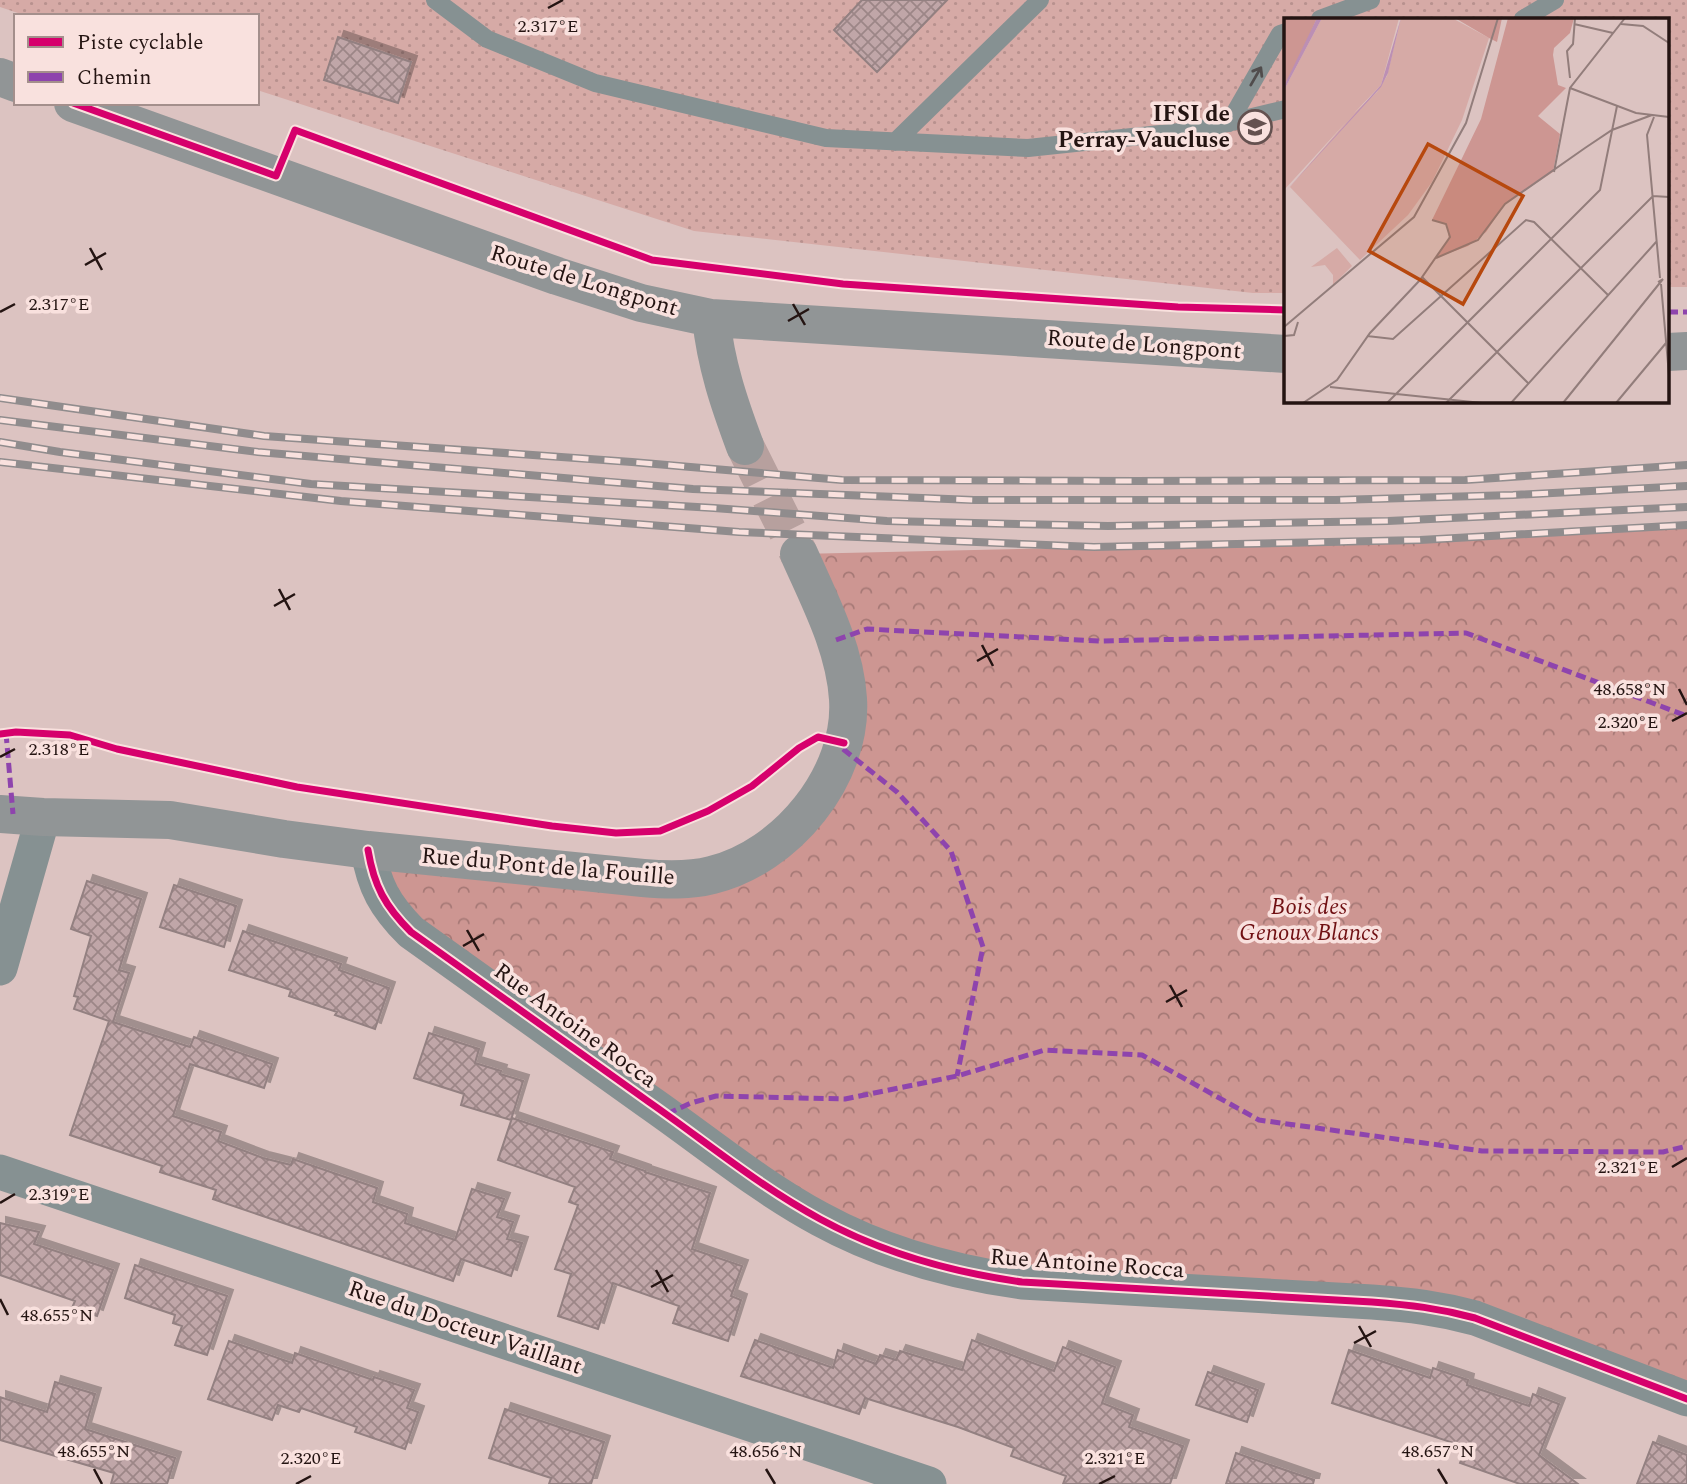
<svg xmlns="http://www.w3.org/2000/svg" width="1687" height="1484" font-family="Spectral,serif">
  <defs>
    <pattern id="grass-dots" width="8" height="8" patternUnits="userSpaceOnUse" patternTransform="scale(1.75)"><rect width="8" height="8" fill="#d6aaa6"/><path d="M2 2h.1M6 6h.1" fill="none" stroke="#b8918e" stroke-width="1.8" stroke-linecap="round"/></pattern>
    <pattern id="forest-crowns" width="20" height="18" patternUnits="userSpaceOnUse" patternTransform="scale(1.75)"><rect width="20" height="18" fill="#cd9692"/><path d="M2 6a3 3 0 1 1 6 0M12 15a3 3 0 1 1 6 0" fill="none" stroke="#a67976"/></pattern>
    <pattern id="building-cross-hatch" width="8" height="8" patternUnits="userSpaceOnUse" patternTransform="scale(1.75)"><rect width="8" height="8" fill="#c0a6a8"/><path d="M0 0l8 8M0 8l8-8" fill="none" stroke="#9c8687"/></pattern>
    <filter id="shadow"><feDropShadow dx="6" dy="-6" stdDeviation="0" flood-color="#0004"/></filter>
  </defs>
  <rect width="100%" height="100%" fill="#dcc3c1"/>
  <path fill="url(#grass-dots)" d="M0,0H1687V287H1668V19H1286V293H1253L694,231L257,90V16H27L0,7Z"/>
  <path fill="url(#forest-crowns)" d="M1687,525V1399L1475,1318L1068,1284L862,1239L411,932L368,850L743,864L843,749L799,554L1420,540Z"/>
  <path fill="url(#building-cross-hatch)" stroke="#938081" stroke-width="2" filter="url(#shadow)" d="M862,0H947L877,72L834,30Z
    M338,37L411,62L398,103L324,80Z
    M87,881L141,899L119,970L129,973L113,1022L190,1047L194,1037L272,1064L264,1088L190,1064L173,1116L221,1132L218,1141L263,1158L291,1165L293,1159L377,1188L373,1202L407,1214L405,1223L455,1240L472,1189L504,1199L497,1217L513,1222L507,1239L522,1243L511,1276L461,1259L453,1281L213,1199L216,1190L160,1172L162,1166L70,1135L109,1021L74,1009L78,997L74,996L91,936L71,929Z
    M174,885L236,906L224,947L160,927Z
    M243,931L341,964L339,970L389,988L375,1029L335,1015L337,1012L289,996L291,990L229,970Z
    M429,1033L479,1049L475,1063L501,1071L500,1074L523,1081L511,1120L461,1105L464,1094L414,1078Z
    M512,1118L613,1152L610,1159L645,1171V1172L710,1193L692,1249L742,1266L731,1296L741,1300L728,1341L673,1323L679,1306L613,1283L598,1329L558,1316L571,1274L555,1269L578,1205L569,1202L575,1187L498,1160Z
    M0,1223L39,1232L34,1244L113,1270L97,1316L72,1308L75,1301L0,1275Z
    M135,1265L227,1296L207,1355L175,1345L182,1326L173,1323L175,1315L125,1298Z
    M755,1340L833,1368L838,1350L876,1364L880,1355L896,1360L900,1351L962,1370L972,1340L1054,1371L1063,1347L1115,1367L1102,1403L1133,1415L1129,1427L1183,1446L1170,1484H1063L1066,1476L1011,1456L1014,1448L958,1427L865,1398L859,1414L741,1376Z
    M229,1341L292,1363L295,1353L373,1380L374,1377L414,1390L407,1408L418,1412L405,1449L355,1432L357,1427L301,1408L299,1412L278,1405L272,1420L208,1399Z
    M1349,1350L1430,1378L1433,1368L1468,1380L1467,1385L1529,1406L1533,1394L1559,1404L1539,1455L1578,1484H1520L1460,1463L1466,1447L1332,1403Z
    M1208,1372L1258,1390L1247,1422L1196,1405Z
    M55,1382L95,1394L85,1429L175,1458L167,1484H111L114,1473L0,1440V1397L47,1412Z
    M505,1409L604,1442L591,1484H549L551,1478L489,1458Z
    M1653,1442L1687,1455V1484H1637Z
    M1236,1453L1314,1480L1313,1484H1226Z"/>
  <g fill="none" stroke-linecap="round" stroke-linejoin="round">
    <path stroke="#b7a09e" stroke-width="38" stroke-dasharray="38 19" stroke-linecap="butt" d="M745,446L799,554"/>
    <path stroke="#869192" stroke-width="18" d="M435,0L487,39L595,83L826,138L1028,148L1198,130L1286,109
      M1320,19L1371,0
      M1523,19L1555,0
      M1229,123L1280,34L1286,32
      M895,142L1040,0"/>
    <path stroke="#869192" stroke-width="35" d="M368,850C374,886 385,906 411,932C490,988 569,1045 649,1102C705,1141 759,1186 820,1219C882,1253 951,1272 1022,1282L1372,1302C1410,1305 1438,1308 1475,1318L1687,1399
      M0,968L43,817
      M0,1172L929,1484"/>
    <path stroke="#919596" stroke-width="38" d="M0,77L16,83
      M73,103L557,276L641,303L711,318L1286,354
      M711,318C716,365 729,403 745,446
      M1668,352L1687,351
      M0,814L43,817L170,820L284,839L368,850L643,878C666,880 689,881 712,875C786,857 853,776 848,699C845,648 819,599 799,554"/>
    <g stroke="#908c8d" stroke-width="8">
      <path id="rail" d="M0,398L264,436L632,462L842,480L1135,481L1465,480L1687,465
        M0,420L258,452L693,489L974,500H1336L1513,495L1687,486
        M0,442L60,452L311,484L714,508L887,521L1108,526L1388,521L1687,507
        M0,462L341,501L739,532L1094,547L1420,540L1687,525"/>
    </g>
    <use href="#rail" stroke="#f9e1de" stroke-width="5" stroke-dasharray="16" stroke-linecap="butt"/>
    <path stroke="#8e44ad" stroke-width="5" stroke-dasharray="10 5" stroke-linecap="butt" d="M1668,312H1687
      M836,640L867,629L1100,641L1466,633L1687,716
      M6,733L13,814
      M843,749L897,792L951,851L983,947L957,1076
      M667,1114L691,1103L716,1096L845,1099L957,1076L1045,1050L1142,1055L1259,1120L1482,1151L1663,1152L1687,1146"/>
    <g stroke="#f9e1de" stroke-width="11">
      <path id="cycleway" d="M73,103L276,176L295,130L652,260L843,284L1178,307L1286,310
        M0,734L16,732L70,735L117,749L297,787L552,826L616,833L660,831L708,811L752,786L799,748L818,737L844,743
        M368,850C374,886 385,906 411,932C490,988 569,1045 649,1102C705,1141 759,1186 820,1219C882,1253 951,1272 1022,1282L1372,1302C1410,1305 1438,1308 1475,1318L1687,1399"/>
    </g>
    <use href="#cycleway" stroke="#d6006c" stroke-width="7"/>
  </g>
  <defs><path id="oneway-shaft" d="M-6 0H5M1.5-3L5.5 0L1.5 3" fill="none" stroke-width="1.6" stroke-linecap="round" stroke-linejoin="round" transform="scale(1.75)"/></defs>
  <use stroke="#504c4c" href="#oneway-shaft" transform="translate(1256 76) rotate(-60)"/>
  <path fill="none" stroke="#241412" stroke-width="2.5" d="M548,8L563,0M90,248L102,270M85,265L106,253M793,304L805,325M0,312L15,304M788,321L809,309M279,589L290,610M274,606L295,594M982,645L993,666M977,661L998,649M1679,689L1687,705M1672,721L1687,713M0,757L15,749M467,930L479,951M463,946L484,934M1170,985L1182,1007M1166,1002L1187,990M1672,1167L1687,1158M0,1203L15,1194M656,1270L668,1292M651,1287L673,1275M0,1299L8,1315M1359,1326L1371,1347M1354,1343L1376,1331M94,1469L102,1484M766,1469L775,1484M1438,1469L1447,1484M296,1484L311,1476M1099,1484L1115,1476"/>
  <defs>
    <g id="university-ring" transform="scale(1.75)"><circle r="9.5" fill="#f9e1de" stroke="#64514f" stroke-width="1.5"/><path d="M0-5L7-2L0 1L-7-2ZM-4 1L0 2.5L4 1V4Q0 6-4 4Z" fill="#64514f"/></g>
  </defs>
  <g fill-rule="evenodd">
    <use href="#university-ring" x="1255" y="127"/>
  </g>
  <g text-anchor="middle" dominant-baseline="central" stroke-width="7" stroke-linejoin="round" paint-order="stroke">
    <g font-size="23" font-weight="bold" fill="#241412" stroke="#f9e1de" text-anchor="end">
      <text x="1230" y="114">IFSI de<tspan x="1230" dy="26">Perray-Vaucluse</tspan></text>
    </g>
    <g font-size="23" fill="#241412" stroke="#f9e1de">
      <text transform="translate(584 281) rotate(17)">Route de Longpont</text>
      <text transform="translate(1144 345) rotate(4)">Route de Longpont</text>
      <text transform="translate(548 867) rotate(5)">Rue du Pont de la Fouille</text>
      <text transform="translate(575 1026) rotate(36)">Rue Antoine Rocca</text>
      <text transform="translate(1087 1264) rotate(4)">Rue Antoine Rocca</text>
      <text transform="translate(465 1328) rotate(19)">Rue du Docteur Vaillant</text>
    </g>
    <g font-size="23" font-style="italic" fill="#701013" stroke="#f9e1de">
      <text x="1309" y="907">Bois des<tspan x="1309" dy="26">Genoux Blancs</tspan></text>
    </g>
  </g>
  <g transform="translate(1284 18)">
    <rect width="385" height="385" fill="#dcc3c1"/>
    <path d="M38,0H115L97,67L70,95L93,74L103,58L117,0H168L205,20L178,102L148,164L124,197L76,242L6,169L63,103L0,172V72ZM53,230L68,248L49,267V257L41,247L27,249Z" fill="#d6aaa6"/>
    <path d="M33,0L12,48L0,68V1ZM171,0H218L213,24L205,20ZM224,0H290L286,15L270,30L269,37L274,67L282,70L254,98L276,116L269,154L221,186L202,214L184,228L152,240L165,221L163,207L148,202L197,101Z" fill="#cd9692"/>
    <path d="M33,0H38L0,72V68ZM117,0L104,55L97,69L0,175L97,67Z" fill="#bc8fb4"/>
    <path fill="none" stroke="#927d7b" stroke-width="2" d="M290,6L329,15M337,6L359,8L385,25M286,60L283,33L289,26L291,0M286,70L352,95L385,99M370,99L363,117L376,260M270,154L286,70L341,0M152,240L194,222L221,186L301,130L328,112L368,97M138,259L244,365M377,266L385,357M0,309L130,199L182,105L214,0M0,318L10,317L14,304M83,318L109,321L242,202L250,204L324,277M46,369L198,385M19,385L53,362L86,315L136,262L166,219L162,206L148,202M103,385L316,172L333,88M162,385L369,178L385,179M227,385L373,223M279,385L379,261L374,264M332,385L382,325"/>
    <path fill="#b7480e" fill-opacity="0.15" stroke="#b7480e" stroke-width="3.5" d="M144,126L239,178L179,286L85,233Z"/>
    <rect width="385" height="385" fill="none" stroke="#241412" stroke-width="3.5"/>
  </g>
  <g font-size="18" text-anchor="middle" fill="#241412" stroke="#f9e1de" stroke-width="7" stroke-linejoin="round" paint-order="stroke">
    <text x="548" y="32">2.317°E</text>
    <text x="59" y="310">2.317°E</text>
    <text x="1630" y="695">48.658°N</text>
    <text x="1628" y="728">2.320°E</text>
    <text x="59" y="755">2.318°E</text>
    <text x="1628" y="1173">2.321°E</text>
    <text x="59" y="1200">2.319°E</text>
    <text x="57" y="1321">48.655°N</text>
    <text x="94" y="1457">48.655°N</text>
    <text x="766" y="1457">48.656°N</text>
    <text x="1438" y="1457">48.657°N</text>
    <text x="311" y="1464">2.320°E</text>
    <text x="1115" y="1464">2.321°E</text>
  </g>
  <rect x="14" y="14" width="245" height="91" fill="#f9e1de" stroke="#a48f8c" stroke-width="2"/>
  <rect x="28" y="37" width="35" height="10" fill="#d6006c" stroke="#a48f8c" stroke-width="2"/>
  <text x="77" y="49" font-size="21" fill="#241412">Piste cyclable</text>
  <rect x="28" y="72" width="35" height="10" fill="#8e44ad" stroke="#a48f8c" stroke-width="2"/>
  <text x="77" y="84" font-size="21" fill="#241412">Chemin</text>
</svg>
